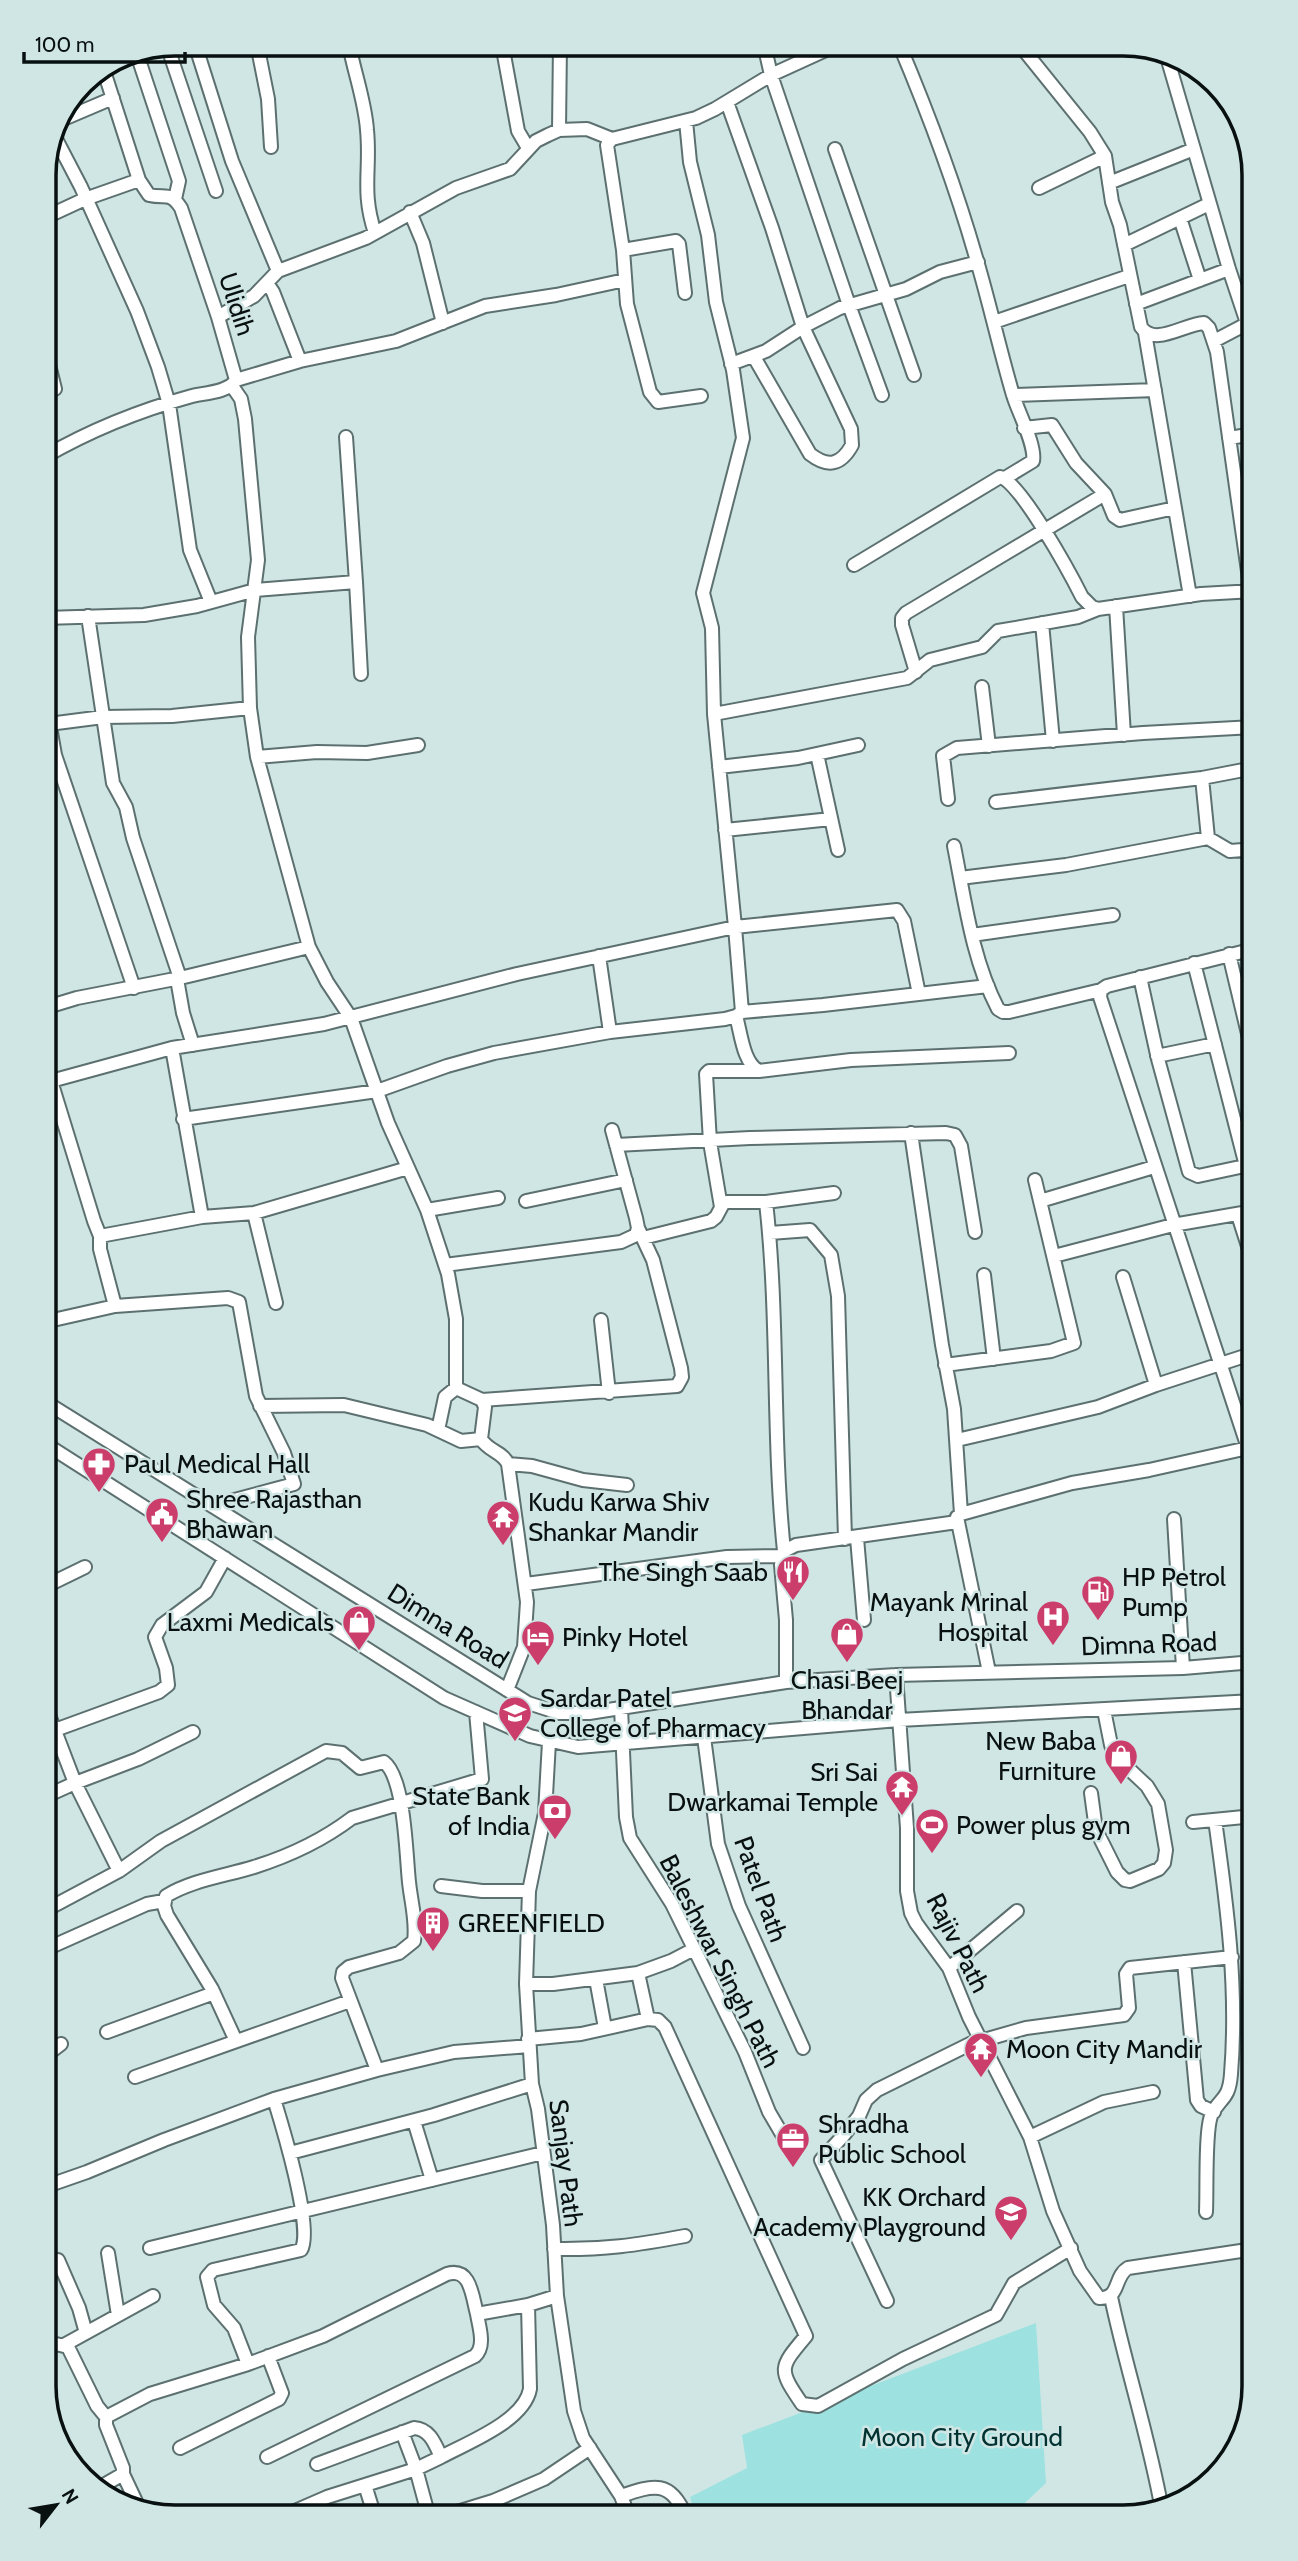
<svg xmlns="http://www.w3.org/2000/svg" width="1298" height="2561" font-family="Cabin,sans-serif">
  <rect width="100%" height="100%" fill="#d0e6e5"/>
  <path fill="#9de2e0" d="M1036,2323L1046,2483L1010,2517H696L690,2497L747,2468L742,2435Z"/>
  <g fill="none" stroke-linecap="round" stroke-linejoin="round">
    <g stroke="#5d7070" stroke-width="16">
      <path id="minor" d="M195,44L232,161L278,271
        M257,44L268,99L271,147
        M349,44C354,72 365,101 367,130C371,170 361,191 375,233
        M502,44L518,131L528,148
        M764,44L771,75L849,305L882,395
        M899,44C929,115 956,187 977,261C990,305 1000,351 1013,395C1018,412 1036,445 1033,461L1005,478
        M1019,44L1090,132L1105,156L1112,202L1120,225L1141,327C1154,347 1184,324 1204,323L1209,328L1217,352L1254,614
        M167,45L216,191
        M136,51L179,181L175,199
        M1167,57L1229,269L1247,323
        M727,102L772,228L803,327L851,429L852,445C841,465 828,468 810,454L754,357
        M66,118L113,98
        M559,130L560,44
        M56,139L81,187L137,311L158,367L169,404L190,550L211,602
        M835,149L914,375
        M1109,183L1194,149
        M1039,188L1105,156
        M410,212L423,243L443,323
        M44,218L85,199L139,180
        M1180,218L1200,280
        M1124,245L1209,204
        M623,250L676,241L679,244L685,293
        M267,283L273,292L300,361
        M1136,304L1229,269
        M218,317L254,296L278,271L366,238L456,188L510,169L536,141L548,135L559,130L587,129L612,139
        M994,322L1129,276
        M1145,333L1190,596
        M1214,341L1254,320
        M44,345L55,389
        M731,364L766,351L803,327L840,308L906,289L940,272L978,262
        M236,380L300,361L396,341L485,306L556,295L625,280
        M1013,395L1155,390
        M701,396L658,402L650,392L627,304L623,250L607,145L612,139L696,118L715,109L771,75L839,44
        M1024,428L1052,425L1076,463L1105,494L1114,516L1120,520L1175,508
        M346,437L356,582
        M1229,438L1254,434
        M44,457C89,431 141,410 192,396C205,393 229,392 236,380L218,317L181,208C170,191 166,199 149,195L139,180L103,68
        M854,565L1000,477C1020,481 1071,575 1082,597L1092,607L1098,609L1201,594L1254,591
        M1116,606L1124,735
        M88,616L113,783L126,807L133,838L180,978
        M44,618L144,615L197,606L255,590L356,582L361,674
        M1042,623L1053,741
        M916,672L902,625V618L906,613L1105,494
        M982,687L989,746
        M44,693L55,755L134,988
        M714,714L907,678L930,660L982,647L998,631L1078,617L1098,609
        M49,724L103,717L172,716L250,708
        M817,754L838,850
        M257,757L317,752L367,753L418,745
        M719,767L798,758L858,745
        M1202,778L1208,838
        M948,799L943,756L957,748L1143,733L1254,727
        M996,802L1202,778L1254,768
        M725,830L831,819
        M954,846C965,901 972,959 998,1009L1003,1012H1009L1101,990
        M960,878L1066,865L1208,838L1230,851L1243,850L1254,861
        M972,935L1113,915
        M309,947L327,982L351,1018L388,1123L427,1210L448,1274L456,1319V1388L482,1400L485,1407L481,1439C488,1451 503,1452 508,1464L527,1602L524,1647L507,1690
        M1229,954L1254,1059
        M1194,963L1246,1166
        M1140,977L1158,1059L1189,1172L1198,1176L1254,1164
        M177,979L183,1013L193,1045
        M44,1008L77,998L180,978L309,947L257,757L250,708L248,637L258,560L245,419L241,399L232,386
        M742,1012L823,1005L988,986
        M736,1016C741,1033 743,1063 759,1071L851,1060L1009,1053
        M610,1032L725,1019L736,1016L742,1012L735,927L897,910L904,921L919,994
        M172,1048L202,1217
        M44,1056L51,1081L46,1082
        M1157,1056L1215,1044
        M183,1119L377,1091L447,1066L494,1053L610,1032L599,956
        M911,1133L942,1345L954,1409L961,1514
        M616,1145L750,1138L946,1133L955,1135L961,1146L975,1232
        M526,1201L626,1180
        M1040,1201L1154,1167
        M766,1202C779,1318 772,1435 784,1551
        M721,1207L710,1142L706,1074L709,1071H759
        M427,1210L498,1198
        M254,1213L408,1168
        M1238,1215L1254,1265
        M770,1233L810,1230L831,1255L838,1296L845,1539
        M643,1238L711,1221L716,1217L723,1204L727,1202H766L834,1193
        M1054,1256L1173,1225L1254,1211
        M445,1265L621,1242L636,1235L638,1228L636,1218L612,1130
        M984,1275L994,1359
        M1123,1277L1156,1385
        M276,1303L254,1213L202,1217L100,1236L94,1221L51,1081L172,1048L324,1024L517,974L735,927L714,714L712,628L703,593L743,438L733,370L716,302L708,235L690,162L686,121
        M115,1306L228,1298L239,1302L256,1396L284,1453L294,1484L212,1506
        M601,1320L609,1393
        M44,1322L115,1306L100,1249V1236
        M945,1365L1051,1351L1074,1343L1035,1180
        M482,1400L677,1386L682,1377L681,1368L653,1260L638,1228
        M44,1401L528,1703L559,1713H589L786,1682L896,1675L1183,1668L1254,1662
        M260,1406L344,1405L427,1425L461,1441L481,1439
        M438,1430L445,1397L456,1388
        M957,1440L1098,1407L1156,1385L1254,1353
        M44,1443L444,1698L530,1736L578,1747L899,1720L1254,1701
        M1254,1456L1248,1448L1100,997L1101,990L1107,986L1254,949
        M508,1464L532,1466L583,1480L627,1485
        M1174,1519L1183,1668
        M857,1538L864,1620
        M526,1584L727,1557L781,1556
        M44,1587L85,1567
        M989,1672L957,1517L961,1514L1072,1483L1149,1470L1248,1448
        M896,1675L907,1828V1891L911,1913L916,1923L949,1968L969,2017L1030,2137L1053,2211L1080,2271L1099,2298C1121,2299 1113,2277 1128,2268L1254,2249
        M786,1682V1620L781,1565L784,1551L796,1545L957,1522
        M44,1702L75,1783L119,1871
        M621,1708L626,1817L630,1838L672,1904L745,2052L769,2112L793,2153
        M55,1730L159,1692L168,1685L166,1668L155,1637L162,1625L206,1592L225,1558
        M704,1737L718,1844L739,1906L803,2048
        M549,1742L545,1813L529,1891L526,1984L532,2084L538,2109L553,2225L557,2296L574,2411L583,2438L621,2496C653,2485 671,2479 686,2517
        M1091,1793L1096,1830L1117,1872L1125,1880L1130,1881L1159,1869L1164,1863L1166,1850L1158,1804L1147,1786L1115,1756L1111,1745L1104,1710
        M44,1797L75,1783L138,1759L193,1732
        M1193,1822L1254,1816
        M441,1886L482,1891H529
        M44,1911L119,1871L161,1841L326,1751L342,1753L360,1768L384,1762C405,1778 406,1855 409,1882C411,1902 417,1922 414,1941L399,1953L349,1967L343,1972L342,1978L377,2070
        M44,1950L147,1904L164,1901
        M1184,1962L1197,2100L1201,2106L1214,2112
        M949,1968L1017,1911
        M596,1979L605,2028
        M526,1984H553L638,1973
        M648,2019L638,1973L671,1961L694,1949
        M107,2032L214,1993
        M528,2039L581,2034L648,2019L658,2020L665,2027L806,2336C779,2368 778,2369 802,2404L818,2406L903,2359L996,2315L1014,2283L1071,2248
        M236,2041L212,1989L167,1915L164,1906L166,1896C192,1880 225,1876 254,1867C289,1856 323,1840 352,1818L482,1779L476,1712
        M44,2057L61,2044
        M135,2077L350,2001
        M414,2121L432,2180
        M1030,2137L1104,2102L1153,2092
        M290,2153L434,2115L532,2084
        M44,2187L87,2172L164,2140L274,2099
        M1206,2212C1207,2191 1205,2132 1211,2116C1219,2097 1229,2102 1231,2074C1238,1988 1227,1905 1215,1820
        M150,2248L543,2153
        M554,2249C603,2250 637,2245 685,2236
        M108,2253L118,2315
        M58,2260L79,2308L86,2333
        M1111,2297C1126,2368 1149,2437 1162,2510
        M887,2301L821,2160L843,2136L859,2116L866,2100L877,2090L980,2039L984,2040L1026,2028L1124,2015L1129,2008L1126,1974L1130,1968L1232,1957
        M64,2345L153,2296
        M44,2350L56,2344L68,2347L97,2406L106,2417
        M248,2364L234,2328L214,2305L207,2277L213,2270L301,2250C314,2230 282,2125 274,2099L377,2070L454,2052L529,2046
        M402,2432L416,2469L441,2457
        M180,2448L279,2399L282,2393L268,2356
        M267,2457L475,2356C486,2346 479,2327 477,2314
        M317,2464L414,2428C430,2429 435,2444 441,2457C469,2442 524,2421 530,2389L528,2305
        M123,2474L139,2508
        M365,2485L375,2517
        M97,2489L123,2474V2468L106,2425V2417L150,2394L248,2364L323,2336L447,2274C471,2267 472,2296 477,2314L528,2305L557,2296
        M621,2496L629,2517
        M493,2501L499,2517
        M281,2517L327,2497L416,2469L429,2517
        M441,2517L493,2501L544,2479L590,2448"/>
    </g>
    <use href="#minor" stroke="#fff" stroke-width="12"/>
  </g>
  <defs>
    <g id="pharmacy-pin" transform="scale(1.75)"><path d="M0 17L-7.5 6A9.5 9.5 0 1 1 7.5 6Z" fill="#cb3d6b" stroke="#d0e6e5"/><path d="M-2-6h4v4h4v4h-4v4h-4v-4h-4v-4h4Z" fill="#fff"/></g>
    <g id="civic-pin" transform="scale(1.75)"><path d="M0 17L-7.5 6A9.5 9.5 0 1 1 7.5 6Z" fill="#cb3d6b" stroke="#d0e6e5"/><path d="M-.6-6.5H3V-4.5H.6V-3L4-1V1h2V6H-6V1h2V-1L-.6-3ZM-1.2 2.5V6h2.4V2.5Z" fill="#fff"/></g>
    <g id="temple-pin" transform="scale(1.75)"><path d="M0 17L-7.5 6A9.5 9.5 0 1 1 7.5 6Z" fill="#cb3d6b" stroke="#d0e6e5"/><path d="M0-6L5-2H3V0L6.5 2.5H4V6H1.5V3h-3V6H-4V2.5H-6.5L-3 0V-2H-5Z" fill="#fff"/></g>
    <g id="restaurant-pin" transform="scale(1.75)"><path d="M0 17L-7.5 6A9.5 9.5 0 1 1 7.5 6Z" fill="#cb3d6b" stroke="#d0e6e5"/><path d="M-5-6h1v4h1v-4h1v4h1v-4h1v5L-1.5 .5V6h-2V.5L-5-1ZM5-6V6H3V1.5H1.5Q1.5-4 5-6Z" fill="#fff"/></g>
    <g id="fuel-pin" transform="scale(1.75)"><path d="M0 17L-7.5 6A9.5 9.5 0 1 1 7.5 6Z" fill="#cb3d6b" stroke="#d0e6e5"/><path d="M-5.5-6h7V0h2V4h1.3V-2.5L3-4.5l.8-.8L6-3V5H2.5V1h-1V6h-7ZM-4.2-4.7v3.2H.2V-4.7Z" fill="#fff"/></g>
    <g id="hospital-pin" transform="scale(1.75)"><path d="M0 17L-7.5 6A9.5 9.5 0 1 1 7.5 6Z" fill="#cb3d6b" stroke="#d0e6e5"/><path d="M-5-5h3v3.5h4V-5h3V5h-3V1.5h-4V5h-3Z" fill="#fff"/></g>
    <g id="shop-pin" transform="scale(1.75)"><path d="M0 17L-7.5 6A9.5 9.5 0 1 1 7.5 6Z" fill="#cb3d6b" stroke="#d0e6e5"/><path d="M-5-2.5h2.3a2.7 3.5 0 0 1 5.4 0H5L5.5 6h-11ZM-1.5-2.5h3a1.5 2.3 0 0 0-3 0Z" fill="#fff"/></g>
    <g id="hotel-pin" transform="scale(1.75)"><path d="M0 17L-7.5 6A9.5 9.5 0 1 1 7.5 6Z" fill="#cb3d6b" stroke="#d0e6e5"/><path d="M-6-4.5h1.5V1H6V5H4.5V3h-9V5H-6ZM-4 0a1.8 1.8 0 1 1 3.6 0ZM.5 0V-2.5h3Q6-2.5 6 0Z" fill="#fff"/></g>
    <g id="university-pin" transform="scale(1.75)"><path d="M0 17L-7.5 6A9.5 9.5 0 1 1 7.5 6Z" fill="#cb3d6b" stroke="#d0e6e5"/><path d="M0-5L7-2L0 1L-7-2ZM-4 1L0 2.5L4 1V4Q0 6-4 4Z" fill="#fff"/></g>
    <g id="bank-pin" transform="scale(1.75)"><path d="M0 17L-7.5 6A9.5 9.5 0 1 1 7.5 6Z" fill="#cb3d6b" stroke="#d0e6e5"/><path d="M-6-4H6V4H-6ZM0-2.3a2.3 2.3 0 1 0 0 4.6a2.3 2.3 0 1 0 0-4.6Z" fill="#fff"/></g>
    <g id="stadium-pin" transform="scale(1.75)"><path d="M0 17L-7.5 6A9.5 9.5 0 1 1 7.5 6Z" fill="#cb3d6b" stroke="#d0e6e5"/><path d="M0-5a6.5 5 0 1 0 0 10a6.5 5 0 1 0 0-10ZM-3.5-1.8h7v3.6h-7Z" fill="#fff"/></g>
    <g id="building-pin" transform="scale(1.75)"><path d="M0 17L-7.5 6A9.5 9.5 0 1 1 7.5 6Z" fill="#cb3d6b" stroke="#d0e6e5"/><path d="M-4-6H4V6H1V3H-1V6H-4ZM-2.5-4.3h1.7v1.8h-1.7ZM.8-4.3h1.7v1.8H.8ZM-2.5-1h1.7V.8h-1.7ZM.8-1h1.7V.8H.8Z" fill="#fff"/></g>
    <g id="office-pin" transform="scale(1.75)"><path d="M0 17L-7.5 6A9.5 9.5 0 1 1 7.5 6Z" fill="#cb3d6b" stroke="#d0e6e5"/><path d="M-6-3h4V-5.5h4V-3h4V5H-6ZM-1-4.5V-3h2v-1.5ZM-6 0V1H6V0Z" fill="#fff"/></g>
    <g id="school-pin" transform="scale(1.75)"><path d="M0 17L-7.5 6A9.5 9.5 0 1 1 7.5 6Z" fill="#cb3d6b" stroke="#d0e6e5"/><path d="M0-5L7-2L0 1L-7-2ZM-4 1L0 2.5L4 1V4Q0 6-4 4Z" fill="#fff"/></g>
  </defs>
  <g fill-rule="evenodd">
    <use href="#pharmacy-pin" x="99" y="1464"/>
    <use href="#civic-pin" x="162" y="1514"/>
    <use href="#temple-pin" x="503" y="1517"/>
    <use href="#restaurant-pin" x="793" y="1572"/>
    <use href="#fuel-pin" x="1098" y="1592"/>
    <use href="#hospital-pin" x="1053" y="1617"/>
    <use href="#shop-pin" x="359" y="1622"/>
    <use href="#shop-pin" x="847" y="1634"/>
    <use href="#hotel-pin" x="538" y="1637"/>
    <use href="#university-pin" x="515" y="1713"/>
    <use href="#shop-pin" x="1121" y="1756"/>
    <use href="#temple-pin" x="902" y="1787"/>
    <use href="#bank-pin" x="555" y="1811"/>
    <use href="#stadium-pin" x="932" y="1825"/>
    <use href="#building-pin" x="433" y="1923"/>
    <use href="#temple-pin" x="981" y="2049"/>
    <use href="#office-pin" x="793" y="2139"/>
    <use href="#school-pin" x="1011" y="2212"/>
  </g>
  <g text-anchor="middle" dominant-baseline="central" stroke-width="5" stroke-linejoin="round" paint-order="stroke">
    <g font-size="26" fill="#091010" stroke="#d0e6e5">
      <text transform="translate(237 304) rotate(72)">Ulidih</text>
      <text transform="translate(448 1626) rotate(32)">Dimna Road</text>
      <text transform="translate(1149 1644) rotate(-2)">Dimna Road</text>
      <text transform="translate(761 1889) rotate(70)">Patel Path</text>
      <text transform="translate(958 1943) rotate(63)">Rajiv Path</text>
      <text transform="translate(720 1961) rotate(63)">Baleshwar Singh Path</text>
      <text transform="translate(566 2163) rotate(83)">Sanjay Path</text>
    </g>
    <g font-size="26" fill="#091010" stroke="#d0e6e5" text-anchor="start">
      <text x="124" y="1464">Paul Medical Hall</text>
      <text x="186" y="1499">Shree Rajasthan<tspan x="186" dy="30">Bhawan</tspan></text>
      <text x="528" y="1502">Kudu Karwa Shiv<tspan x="528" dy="30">Shankar Mandir</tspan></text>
      <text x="768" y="1572" text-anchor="end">The Singh Saab</text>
      <text x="1122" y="1577">HP Petrol<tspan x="1122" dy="30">Pump</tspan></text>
      <text x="1028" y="1602" text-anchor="end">Mayank Mrinal<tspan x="1028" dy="30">Hospital</tspan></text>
      <text x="334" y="1622" text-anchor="end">Laxmi Medicals</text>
      <text x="562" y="1637">Pinky Hotel</text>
      <text x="847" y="1680" text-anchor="middle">Chasi Beej<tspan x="847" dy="30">Bhandar</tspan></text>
      <text x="540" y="1698">Sardar Patel<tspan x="540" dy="30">College of Pharmacy</tspan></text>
      <text x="1096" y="1741" text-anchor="end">New Baba<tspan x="1096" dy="30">Furniture</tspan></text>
      <text x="878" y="1772" text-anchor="end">Sri Sai<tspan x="878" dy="30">Dwarkamai Temple</tspan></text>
      <text x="530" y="1796" text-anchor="end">State Bank<tspan x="530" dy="30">of India</tspan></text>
      <text x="956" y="1825">Power plus gym</text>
      <text x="458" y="1923">GREENFIELD</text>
      <text x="1006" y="2049">Moon City Mandir</text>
      <text x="818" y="2124">Shradha<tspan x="818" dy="30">Public School</tspan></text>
      <text x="986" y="2197" text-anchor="end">KK Orchard<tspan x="986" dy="30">Academy Playground</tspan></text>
    </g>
    <g font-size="26" fill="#003232" stroke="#d0e6e5">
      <text x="962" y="2437">Moon City Ground</text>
    </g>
  </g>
  <path d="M0 0H1298V2561H0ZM175 56H1123A119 119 0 0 1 1242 175V2386A119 119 0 0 1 1123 2505H175A119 119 0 0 1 56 2386V175A119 119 0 0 1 175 56Z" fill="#d0e6e5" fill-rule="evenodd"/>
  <path fill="none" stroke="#091010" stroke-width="3.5" d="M175 56H1123A119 119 0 0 1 1242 175V2386A119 119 0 0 1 1123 2505H175A119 119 0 0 1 56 2386V175A119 119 0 0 1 175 56Z"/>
  <g transform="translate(56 2505) rotate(59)" stroke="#d0e6e5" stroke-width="5" paint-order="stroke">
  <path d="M0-5L12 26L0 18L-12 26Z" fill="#091010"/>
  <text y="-10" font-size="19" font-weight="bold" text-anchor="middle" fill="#091010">N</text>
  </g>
  <path d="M24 52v10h161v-10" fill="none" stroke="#091010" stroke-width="3.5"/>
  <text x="35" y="52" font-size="21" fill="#091010" stroke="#d0e6e5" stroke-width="5" paint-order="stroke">100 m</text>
</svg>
